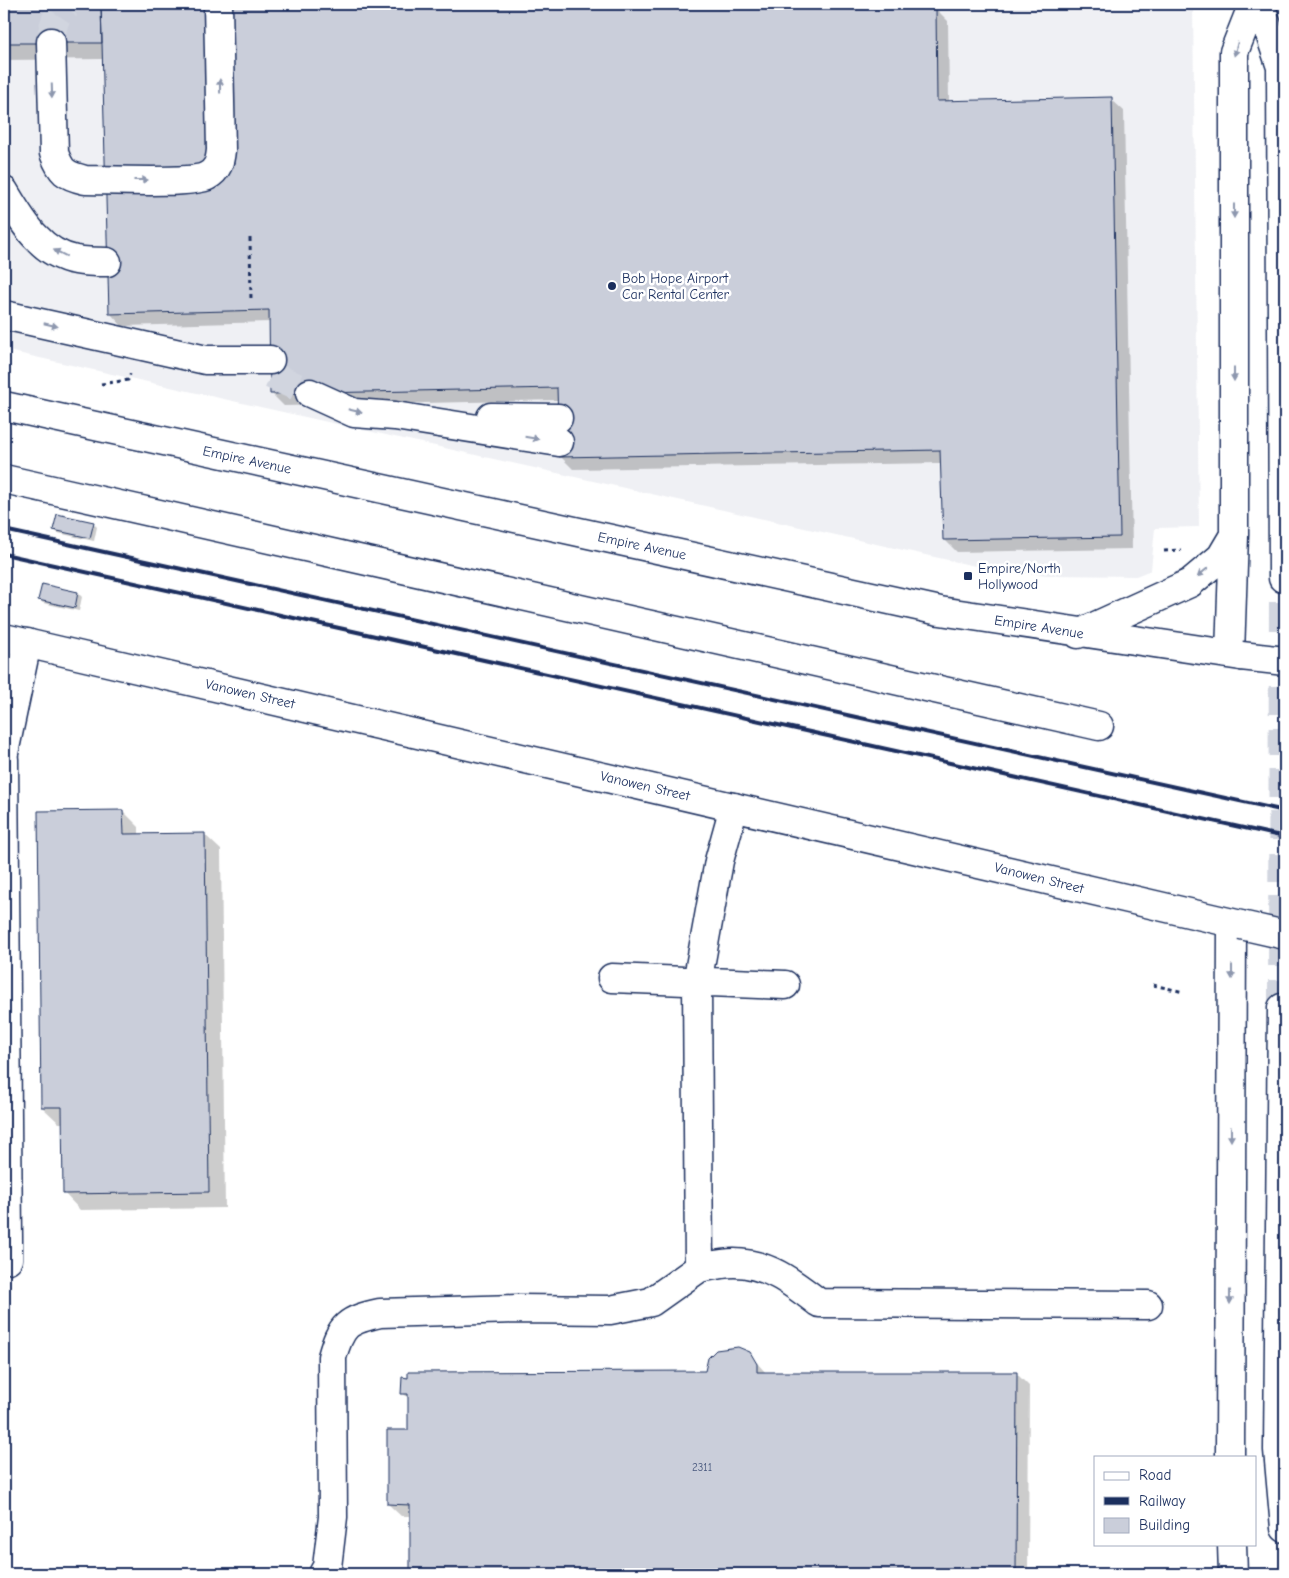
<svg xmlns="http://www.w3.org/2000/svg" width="1289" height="1578" font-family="'Comic Neue',sans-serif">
  <rect width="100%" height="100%" fill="#fff"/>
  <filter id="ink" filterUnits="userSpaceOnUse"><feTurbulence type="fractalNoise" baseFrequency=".02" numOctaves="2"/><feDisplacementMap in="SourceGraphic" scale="10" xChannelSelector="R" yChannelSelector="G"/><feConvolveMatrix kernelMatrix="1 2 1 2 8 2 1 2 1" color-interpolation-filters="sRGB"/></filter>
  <g filter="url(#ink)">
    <path fill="#eff0f4" d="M4,4H1193L1199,527L1155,528L1151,570L1136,576L1048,575L993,570L4,350Z"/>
    <path fill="#0003" d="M4,4H851V9L935,8L948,21L949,102L1111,99L1124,111L1132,549L957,552L944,539L942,463L573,469L560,456L558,400L284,406L271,393L270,322L122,326L110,313L103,59L4,60Z
      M93,523L97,527L94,541L58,533L54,529Z
      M43,585L78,593L82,597L79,611L43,603L40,600Z
      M123,811L139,827V835L204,834L221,850L225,1208L80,1210L64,1193V1123H59L42,1107Z
      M749,1354L766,1373H1016L1029,1386L1028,1574H411V1516H401L388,1504L409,1432L410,1400L403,1393L706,1373Z"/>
    <path fill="#caceda" stroke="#1b2f5e" d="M4,4H101L102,43H4Z
      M101,4H840V8L936,7L937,101L1112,97L1120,537L943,540L940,450L559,457L557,388L270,394L269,310L109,314Z
      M57,514L94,522L90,538L53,530Z
      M42,584L78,592L75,608L38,600Z
      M123,810L124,834L205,833L209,1192L63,1194L62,1107H41L38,811Z
      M738,1347L750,1352L757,1364V1372H1017L1016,1574H410V1505L387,1504V1430H408V1394H401L402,1377L408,1378V1372L705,1371L708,1358L716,1350Z"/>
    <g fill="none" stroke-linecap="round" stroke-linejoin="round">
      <path stroke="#d1d5df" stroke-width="28" stroke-dasharray="28 14" stroke-linecap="butt" d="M51,42C52,26 55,13 70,4
        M271,375L310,393"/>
      <path stroke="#d1d5df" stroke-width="28" stroke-dasharray="28 14" stroke-linecap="butt" d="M1282,1008L1283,578"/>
      <g stroke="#1b2f5e" stroke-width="31">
        <path id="minor" d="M51,42L54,153C61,172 65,175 85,180C106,180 193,184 207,176C218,170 220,161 221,150L218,4
          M4,191C21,219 40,254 76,260C86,262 97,262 107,262
          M4,315L206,360H270
          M310,393L354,413L395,416L559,442
          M491,417L558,418
          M4,479L1099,726
          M4,753L27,643
          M4,759L8,1240V1259H4
          M734,807L719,861L697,983L699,1268C710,1266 723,1263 734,1263C768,1263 793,1283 819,1303L1148,1305
          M612,978L785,985
          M323,1574L327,1567L333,1517L332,1357C341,1325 347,1320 380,1313L518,1309L610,1310L651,1302L699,1268"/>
      </g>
      <g stroke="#1b2f5e" stroke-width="31">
        <path id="major" d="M1260,4L1281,67L1283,578
          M4,406L940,611L1241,656
          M1078,634L1190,583L1221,557L1234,535
          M4,638L1241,925
          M1230,654L1234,535V52L1253,4
          M1282,1008L1278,1450L1285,1528
          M1230,1457L1232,923
          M1232,1544L1233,1574"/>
      </g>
      <path stroke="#1b2f5e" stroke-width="3" stroke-dasharray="4 4" stroke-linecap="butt" d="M250,238L251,302
        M101,384L128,380L130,374
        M1164,551L1181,550
        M1153,985L1184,992"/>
      <use href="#minor" stroke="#fff" stroke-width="28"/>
      <use href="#major" stroke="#fff" stroke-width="28"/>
      <path stroke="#1b2f5e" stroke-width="4" d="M4,530L1285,811
        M4,554L1285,837"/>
      <g stroke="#1b2f5e" stroke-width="31" stroke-linecap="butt">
        <path id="major-bridge" d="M1241,656L1285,661
          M1241,925L1285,935"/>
      </g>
      <use href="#major-bridge" stroke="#fff" stroke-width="28"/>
    </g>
    <defs><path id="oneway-solid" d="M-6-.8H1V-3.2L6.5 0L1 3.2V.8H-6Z" transform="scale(1.25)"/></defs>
    <g fill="#8d97ae">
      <use href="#oneway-solid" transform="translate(1236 49) rotate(105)"/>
      <use href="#oneway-solid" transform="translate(220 86) rotate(-91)"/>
      <use href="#oneway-solid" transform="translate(52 91) rotate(88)"/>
      <use href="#oneway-solid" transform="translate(141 180)"/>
      <use href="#oneway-solid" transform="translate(1234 211) rotate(90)"/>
      <use href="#oneway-solid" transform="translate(60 253) rotate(-154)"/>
      <use href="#oneway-solid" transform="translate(51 325) rotate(13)"/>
      <use href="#oneway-solid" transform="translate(1234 374) rotate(90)"/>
      <use href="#oneway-solid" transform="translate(355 411) rotate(14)"/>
      <use href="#oneway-solid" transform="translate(532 438) rotate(9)"/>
      <use href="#oneway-solid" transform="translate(1203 572) rotate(140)"/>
      <use href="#oneway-solid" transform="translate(1232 972) rotate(90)"/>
      <use href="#oneway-solid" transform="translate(1231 1134) rotate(90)"/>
      <use href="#oneway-solid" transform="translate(1230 1297) rotate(90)"/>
    </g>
  </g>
  <g fill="#1b2f5e" stroke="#fff" stroke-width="2">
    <circle cx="612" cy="286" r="5"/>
    <rect x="963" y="571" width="10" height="10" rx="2.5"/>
  </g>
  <g text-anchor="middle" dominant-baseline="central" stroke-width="5" stroke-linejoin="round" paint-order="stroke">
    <g font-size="11" fill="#47577d">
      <text x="702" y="1467">2311</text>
    </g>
    <g font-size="14" fill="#1b2f5e" stroke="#fff" text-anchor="start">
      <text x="622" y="278">Bob Hope Airport<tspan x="622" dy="16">Car Rental Center</tspan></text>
      <text x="978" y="568">Empire/North<tspan x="978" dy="16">Hollywood</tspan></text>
    </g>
    <g font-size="14" fill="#1b2f5e" stroke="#fff">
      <text transform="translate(247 460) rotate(12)">Empire Avenue</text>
      <text transform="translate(642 546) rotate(12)">Empire Avenue</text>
      <text transform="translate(1039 627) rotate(9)">Empire Avenue</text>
      <text transform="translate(250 694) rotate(13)">Vanowen Street</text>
      <text transform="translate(645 786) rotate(13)">Vanowen Street</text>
      <text transform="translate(1039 878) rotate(14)">Vanowen Street</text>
    </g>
  </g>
  <rect width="1289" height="1578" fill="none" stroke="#fff" stroke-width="20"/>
  <rect x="10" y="10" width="1269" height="1558" fill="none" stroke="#1b2f5e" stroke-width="2" filter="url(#ink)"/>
  <rect x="1094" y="1456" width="162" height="90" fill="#ffffff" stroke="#a4acbf"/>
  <rect x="1104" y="1472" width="25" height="8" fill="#ffffff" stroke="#a4acbf"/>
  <text x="1139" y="1480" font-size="15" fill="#1b2f5e">Road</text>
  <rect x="1104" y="1497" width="25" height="8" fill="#1b2f5e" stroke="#a4acbf"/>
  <text x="1139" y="1506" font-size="15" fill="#1b2f5e">Railway</text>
  <rect x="1104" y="1518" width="25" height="15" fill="#caceda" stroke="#a4acbf"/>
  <text x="1139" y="1530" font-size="15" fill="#1b2f5e">Building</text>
</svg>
